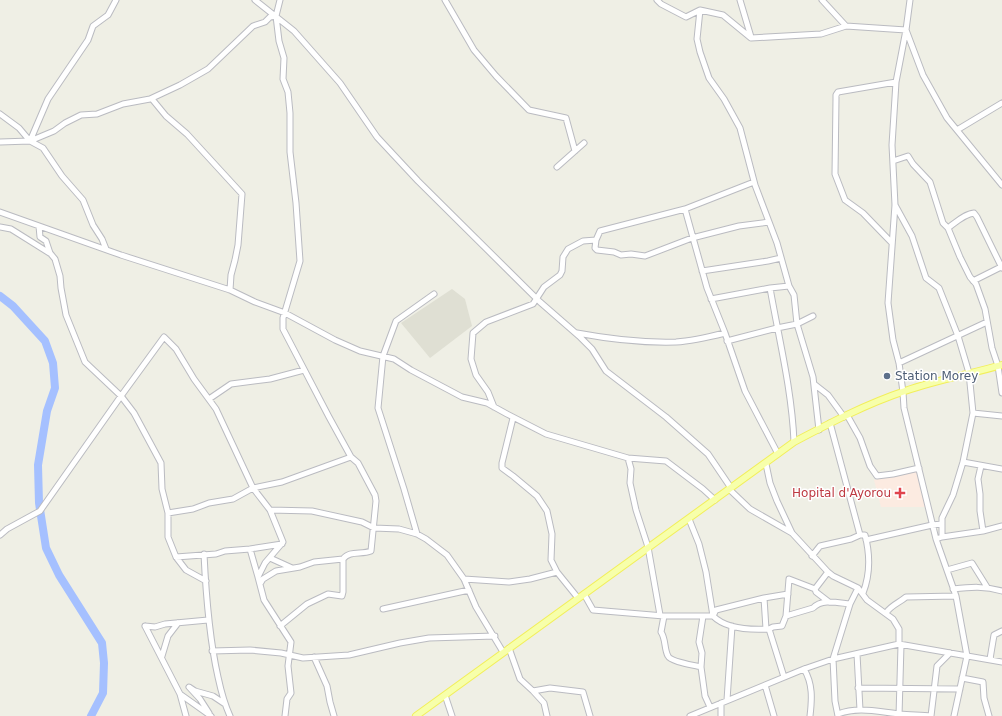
<svg xmlns="http://www.w3.org/2000/svg" width="1002" height="716" font-family="'DejaVu Sans',sans-serif">
  <rect width="100%" height="100%" fill="#efefe5"/>
  <path fill="#dfdfd3" d="M452,289L465,299L472,326L430,358L401,323Z"/>
  <path fill="#fcebe1" d="M916,470L926,507H881L874,480Z"/>
  <g fill="none" stroke-linecap="round" stroke-linejoin="round">
    <path stroke="#a5c0ff" stroke-width="8" d="M0,296L13,306L45,341L53,363L55,388L47,411L38,465L39,503L46,548L59,575L102,643L104,663L103,693L91,716"/>
    <g stroke="#babbc1" stroke-width="7">
      <path id="minor" d="M255,0L294,31L340,83L377,137L418,181L540,302L579,336L592,349L606,371L666,417L708,454L731,488
        M445,0L474,50L496,76L529,110L566,118L575,151
        M657,0L661,4L686,17L700,10L723,15L751,38L821,34L846,26L906,30L923,75L947,118L1002,185
        M740,0L751,37
        M822,0L846,26
        M910,0L906,30L896,82L892,145L895,205L888,303L893,340L899,363L903,392L904,408L936,539L956,596L967,656L954,716
        M700,10L697,39L700,52L709,78L724,99L740,128L755,185L777,243L789,286L794,295L797,324L813,377L819,430
        M152,99L166,116L187,134L242,194L238,245L235,260L231,275L230,290
        M0,114L19,128L30,141L43,148L62,176L83,200L93,225L102,239L106,249
        M957,130L1002,103
        M30,141L48,99L88,40L93,26L108,15L116,0
        M0,142L30,141L54,131L65,123L81,115L97,114L123,104L150,99L180,85L208,69L253,26L265,22L270,17L276,16
        M893,161L908,156L913,164L930,182L943,223L948,228L960,257L970,277L976,284L985,309L992,348L998,366L1002,393
        M557,167L584,143
        M754,182L685,209L707,288L725,333L745,391L778,454
        M895,205L912,236L926,278L939,288L958,336L969,373L973,413L963,462L953,495L942,518V537L936,539
        M0,212L121,255L230,290L255,302L285,313L335,340L360,351L394,359L411,370L462,397L487,403L507,414L546,434L628,458L666,461L703,489L715,500
        M39,226L40,237L46,241L50,253L55,259L60,276L61,288L66,315L85,362L121,396L134,413L161,463L162,489L168,513
        M0,227L11,229L51,254
        M948,228C955,223 964,214 974,213L977,217L1002,268
        M596,240L595,248L597,250L614,252L621,255L631,254L645,256L692,238L739,226L769,222
        M892,243L863,213L845,200L835,174L836,99V95L838,92L896,82
        M702,271L768,261L781,258
        M973,281L1001,267
        M789,286L770,288C779,339 792,391 794,442
        M711,299L770,288
        M577,333C609,339 643,343 676,342C692,341 709,337 725,333
        M727,341L777,328L797,324L813,316
        M899,363L987,322
        M814,384L828,395L844,417
        M209,399L231,384L270,379L304,370
        M494,407L488,392L476,375L471,359L473,333L486,322L533,304L544,287L560,275L562,271L563,257L568,249L583,241L596,240L600,231L685,209
        M973,413L1002,416
        M847,415L860,438L870,466L877,476L893,474L919,468
        M513,418L502,463V468L513,476L537,496L547,511L552,534L551,560L557,572
        M830,423L860,535H865C870,554 870,575 863,593
        M628,458L631,469L630,483L636,510L648,547L660,615
        M963,462L1002,469
        M766,464L770,483L777,501L792,533L828,572L833,576L858,588L867,600L893,619L899,629V644
        M981,466L978,479L980,494V511L983,531
        M729,489L750,509L792,533
        M270,510L283,542L265,563L258,577L264,600L291,642L288,666L291,693L287,699L285,716
        M689,519L699,544L706,572L713,616
        M417,534L404,489L378,408L383,356L396,321L434,294
        M0,535L7,529L40,511L121,396L164,337L176,349L194,379L216,409L253,488L270,510L312,511L362,522L374,528L399,529L417,534L426,539L447,555L464,579L476,607L503,652
        M942,537L983,531L1002,526
        M866,540L932,525L942,524
        M250,549L258,577
        M204,554C206,596 209,637 218,677C221,691 224,703 230,716
        M812,556L820,546L851,539L860,535
        M176,557L216,554L225,551L250,549L282,544
        M270,558L292,568
        M947,570L972,563L987,587
        M464,579L509,582L530,579L557,572L578,598
        M206,581L186,570L176,557L168,537V513L193,509L209,503L233,499L253,488L282,482L351,457
        M260,584L263,579L276,571L300,567L314,562L343,559
        M815,589L816,592L829,602
        M953,589C971,587 985,586 1002,591
        M584,594L593,610L664,616H713C726,629 752,630 769,629L784,677
        M764,598L788,594
        M383,609L469,590
        M886,613C891,605 899,603 906,597L956,596
        M664,616L661,632C666,639 664,649 668,656C671,662 694,665 701,667
        M703,616L699,642L702,653L701,667L705,696L710,707
        M713,616L716,610L764,598L766,629
        M786,616L789,579L815,589L828,572
        M145,626L180,694L211,716
        M145,626L155,627L165,624L208,620
        M280,626L307,604L328,594L342,596L343,592V559C350,550 361,555 371,551L376,501L375,495L358,463L351,457L329,417L283,329V318L300,261L296,203L290,152V113L288,92L283,79L284,58L279,41L276,16L280,0
        M769,629L773,627L782,626L786,616L813,608C822,598 839,603 850,604
        M509,648L520,679L533,691L550,688L583,692L590,716
        M212,651L250,650L281,653L303,658L349,655L400,643L429,638L495,636
        M857,654L860,710
        M162,656L168,636L178,623
        M314,657L327,686L330,702L334,716
        M990,659L994,635L1002,631
        M804,669C813,684 812,699 810,716
        M962,678L983,682L984,698L989,716
        M765,685L774,716
        M858,688L960,689
        M533,691L544,703L547,716
        M180,694L186,716
        M445,695L452,716
        M727,700L732,626
        M721,703V716
        M209,713L200,699L189,687L195,691L213,696L225,704
        M838,714C858,706 879,712 900,714C910,715 921,715 931,716
        M690,716L804,669L833,659L899,644L1002,662
        M838,716L835,701L833,659L850,604L858,588
        M899,716L901,645
        M931,716L937,666L950,653"/>
    </g>
    <g stroke="#f2ef5b" stroke-width="8">
      <path id="major" d="M416,716L794,442C830,423 866,404 905,391C937,380 970,374 1002,365"/>
    </g>
    <use href="#minor" stroke="#fff" stroke-width="5"/>
    <use href="#major" stroke="#f7ffaa" stroke-width="6"/>
  </g>
  <circle fill="#5c6f8a" stroke="#fff" stroke-width="1.5" cx="887" cy="376" r="4"/>
  <path fill="#e0444e" stroke="#fff" stroke-width="1.5" d="M898 487h4v4h4v4h-4v4h-4v-4h-4v-4h4z"/>
  <g text-anchor="middle" dominant-baseline="central" stroke-width="3" stroke-linejoin="round" paint-order="stroke">
    <g font-size="12" fill="#4e5e75" stroke="#fff" text-anchor="start">
      <text x="895" y="376">Station Morey</text>
    </g>
    <g font-size="12" fill="#be3a42" stroke="#fff" text-anchor="end">
      <text x="891" y="493">Hopital d'Ayorou</text>
    </g>
  </g>
</svg>
